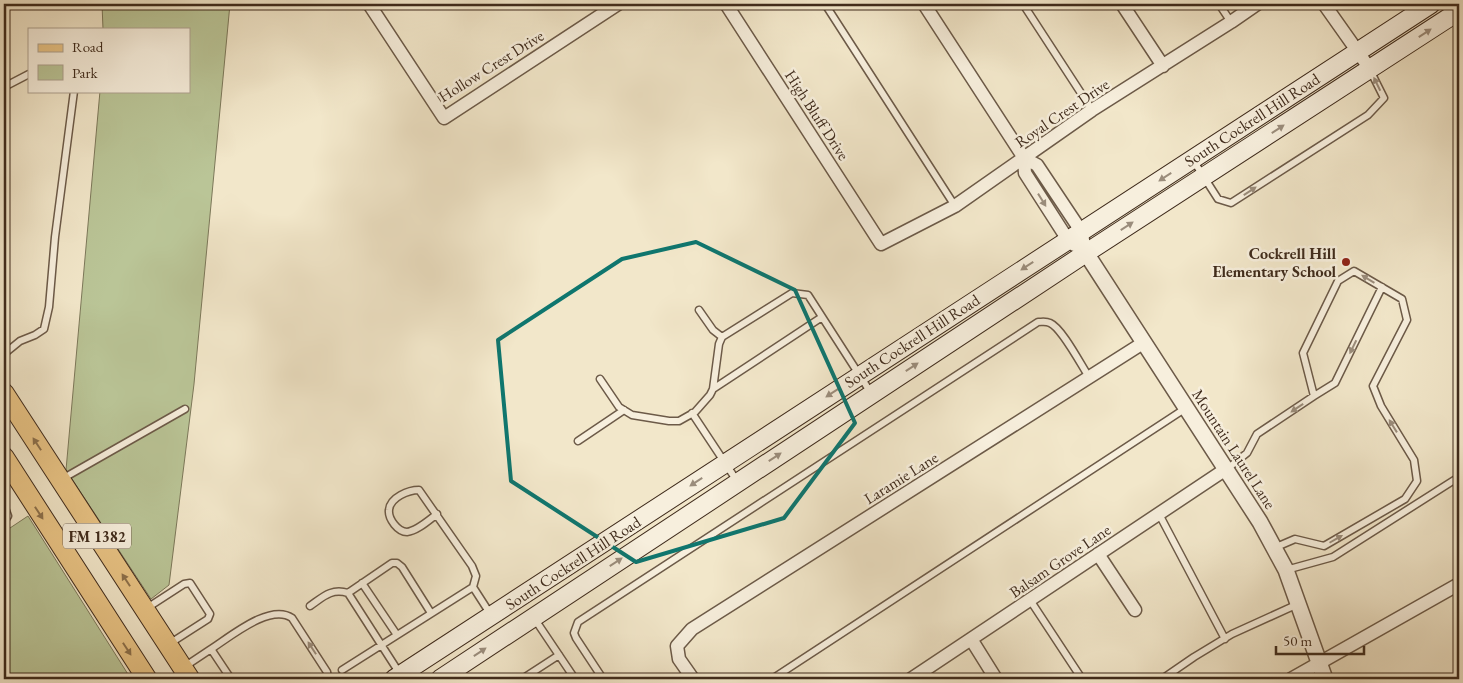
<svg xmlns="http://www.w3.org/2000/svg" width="1463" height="683" font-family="'EB Garamond',serif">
  <rect width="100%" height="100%" fill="#f2e7ca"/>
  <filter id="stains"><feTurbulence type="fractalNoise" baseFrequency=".004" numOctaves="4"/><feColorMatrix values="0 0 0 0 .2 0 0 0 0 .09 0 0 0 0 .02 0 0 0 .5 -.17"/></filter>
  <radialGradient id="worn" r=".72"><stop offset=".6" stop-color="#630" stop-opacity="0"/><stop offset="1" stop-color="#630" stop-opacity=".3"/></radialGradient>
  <path fill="#bac597" stroke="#7c785a" d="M102,4H230L194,384L169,585L151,599L66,470L100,91H189V29H103Z
    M28,516L131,679H4V532Z"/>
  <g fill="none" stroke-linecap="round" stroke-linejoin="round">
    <g stroke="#6c5a48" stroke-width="9">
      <path id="service" d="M825,4L955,206
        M1023,4L1092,110
        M1219,4L1231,22
        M4,87L29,74
        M1193,160L1218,199L1231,203L1368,115L1384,98L1370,70
        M699,310L713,330L722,337
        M4,354L20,341L35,335L44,329L49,307L55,237L74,91
        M600,379L619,407L632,415L669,421H679L695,412L710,395L713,389L719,344L722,337L792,293L808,295L871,393
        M713,389L822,317
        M1314,396L1335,383L1382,287
        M692,413L737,481
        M578,441L624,410
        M1227,469L1247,453L1257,434L1314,396L1303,353L1338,281L1354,271L1402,299L1407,320L1373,386L1381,406L1414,460L1417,481L1405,499L1324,546L1295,539L1274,548
        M62,479L185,409
        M4,505L8,516L4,522
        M437,514C429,520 417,531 407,532C398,532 388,519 389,510C390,497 409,490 419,490L472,566L476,576L473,587L491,615
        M1159,514L1225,639
        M1286,570L1333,557L1459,477
        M362,583L397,635
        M1030,600L1082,679
        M310,606C323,597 331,588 348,593
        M147,608L184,584L190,583L210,614L208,619L169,644
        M534,618L575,679
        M211,649C230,637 270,603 292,618L327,672L328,677L326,679
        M184,667L211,649L231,679
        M342,670L473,587
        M400,674L348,593L392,563H397L402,567L431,613
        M522,679L559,655
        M603,679L576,638L574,633L578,622L1038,322C1042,322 1046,321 1050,323C1062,328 1081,365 1089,377
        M772,679L1186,408
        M1162,679L1194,657L1232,634L1298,604"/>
    </g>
    <g stroke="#6c5a48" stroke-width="15">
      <path id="minor" d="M369,4L444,118L618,4
        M726,4L881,244L955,206L1092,110L1231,22L1257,4
        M924,4L1024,158L1037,165L1081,231L1086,253
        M1122,4L1163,66
        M1324,4L1370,69
        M1024,158L1025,173L1068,240L1074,245
        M1098,554L1135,610
        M971,639L996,679
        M693,679L679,659L677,646L692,629L1143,343
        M911,679L1226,469
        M1291,679L1459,584"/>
    </g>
    <g stroke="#6c5a48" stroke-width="18">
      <path id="tertiary" d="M1086,253L1260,522L1286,570L1325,679"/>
    </g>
    <g stroke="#3f2b1c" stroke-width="20">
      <path id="secondary" d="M394,679L1431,4
        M440,679L1086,253L1459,11"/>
    </g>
    <g stroke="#3f2b1c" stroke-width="21">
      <path id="primary" d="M4,393L190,679
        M4,457L147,679"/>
    </g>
    <use href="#service" stroke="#f7efdd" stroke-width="6"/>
    <use href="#minor" stroke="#f7efdd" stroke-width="12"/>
    <use href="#tertiary" stroke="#f7efdd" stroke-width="15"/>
    <use href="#secondary" stroke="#f7efdd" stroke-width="18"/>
    <use href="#primary" stroke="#e9c485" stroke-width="19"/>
  </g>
  <defs><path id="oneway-solid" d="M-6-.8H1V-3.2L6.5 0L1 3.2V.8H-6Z" transform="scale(1.25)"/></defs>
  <g fill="#9b8d7c">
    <use href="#oneway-solid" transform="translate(1425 33) rotate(-33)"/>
    <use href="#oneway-solid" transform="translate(1377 84) rotate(-116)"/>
    <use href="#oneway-solid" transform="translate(1278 129) rotate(-33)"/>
    <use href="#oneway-solid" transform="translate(1165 177) rotate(147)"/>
    <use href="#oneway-solid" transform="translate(1250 191) rotate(-33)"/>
    <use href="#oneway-solid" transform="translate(1042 200) rotate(58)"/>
    <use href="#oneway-solid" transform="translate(1127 226) rotate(-33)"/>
    <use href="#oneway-solid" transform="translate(1027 266) rotate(147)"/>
    <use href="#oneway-solid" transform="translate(1368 279) rotate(-149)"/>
    <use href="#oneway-solid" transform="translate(1353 347) rotate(116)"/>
    <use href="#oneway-solid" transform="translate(912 367) rotate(-33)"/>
    <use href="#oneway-solid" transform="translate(832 393) rotate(147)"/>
    <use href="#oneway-solid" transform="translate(1297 408) rotate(146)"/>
    <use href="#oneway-solid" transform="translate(1393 426) rotate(-122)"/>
    <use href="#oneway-solid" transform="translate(775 457) rotate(-33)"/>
    <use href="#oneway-solid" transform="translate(696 482) rotate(147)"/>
    <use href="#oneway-solid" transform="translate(1336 539) rotate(-30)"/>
    <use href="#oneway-solid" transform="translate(616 562) rotate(-33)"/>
    <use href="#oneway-solid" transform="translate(312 648) rotate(-123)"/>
    <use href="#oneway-solid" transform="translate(480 652) rotate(-34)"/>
  </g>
  <g fill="#8c704b">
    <use href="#oneway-solid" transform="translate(37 444) rotate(-123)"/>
    <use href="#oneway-solid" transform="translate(39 513) rotate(57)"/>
    <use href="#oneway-solid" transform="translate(126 580) rotate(-123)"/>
    <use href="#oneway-solid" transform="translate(127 649) rotate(57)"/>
  </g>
  <path fill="none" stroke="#0f766e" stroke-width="4" stroke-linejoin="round" d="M696,242L795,290L855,423L784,518L636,562L511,481L498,340L622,259Z"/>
  <circle fill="#8f2418" stroke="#f7efdd" stroke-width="2" cx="1346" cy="262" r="5"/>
  <g text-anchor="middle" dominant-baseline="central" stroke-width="5" stroke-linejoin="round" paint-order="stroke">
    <rect fill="#f7efdd" stroke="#766656" stroke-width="1" x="63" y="523.5" width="68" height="25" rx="4"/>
    <g font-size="15" font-weight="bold" fill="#3f2b1c">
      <text x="97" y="536">FM 1382</text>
    </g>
    <g font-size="16" fill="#3f2b1c" stroke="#f7efdd">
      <text transform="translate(491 66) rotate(-32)">Hollow Crest Drive</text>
      <text transform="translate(1062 113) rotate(-34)">Royal Crest Drive</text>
      <text transform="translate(817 115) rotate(57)">High Bluff Drive</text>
      <text transform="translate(1252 120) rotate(-33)">South Cockrell Hill Road</text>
      <text transform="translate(912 341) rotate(-33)">South Cockrell Hill Road</text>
      <text transform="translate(1234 449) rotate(57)">Mountain Laurel Lane</text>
      <text transform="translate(901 478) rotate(-32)">Laramie Lane</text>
      <text transform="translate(1060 561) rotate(-34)">Balsam Grove Lane</text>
      <text transform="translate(573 563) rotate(-33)">South Cockrell Hill Road</text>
    </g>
    <g font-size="16" font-weight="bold" fill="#3f2b1c" stroke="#f7efdd" text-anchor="end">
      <text x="1336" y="253">Cockrell Hill<tspan x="1336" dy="18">Elementary School</tspan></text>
    </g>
  </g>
  <rect width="1463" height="683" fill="none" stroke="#f2e7ca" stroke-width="20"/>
  <rect x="5" y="5" width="1453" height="673" fill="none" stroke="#3f2b1c" stroke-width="2.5"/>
  <rect x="10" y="10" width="1443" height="663" fill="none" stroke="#3f2b1c"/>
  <rect x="28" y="28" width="162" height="65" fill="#f7efdd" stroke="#ada190"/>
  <rect x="38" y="44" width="25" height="8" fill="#e9c485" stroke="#ada190"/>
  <text x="72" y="52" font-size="15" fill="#3f2b1c">Road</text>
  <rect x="38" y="65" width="25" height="15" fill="#bac597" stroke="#ada190"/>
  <text x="72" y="78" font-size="15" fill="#3f2b1c">Park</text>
  <path d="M1276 646v8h88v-8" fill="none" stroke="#3f2b1c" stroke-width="2.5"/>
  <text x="1283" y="646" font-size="15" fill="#3f2b1c" stroke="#f7efdd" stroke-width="4" paint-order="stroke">50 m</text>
  <rect width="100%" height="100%" filter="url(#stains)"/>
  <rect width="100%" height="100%" fill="url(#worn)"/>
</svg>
